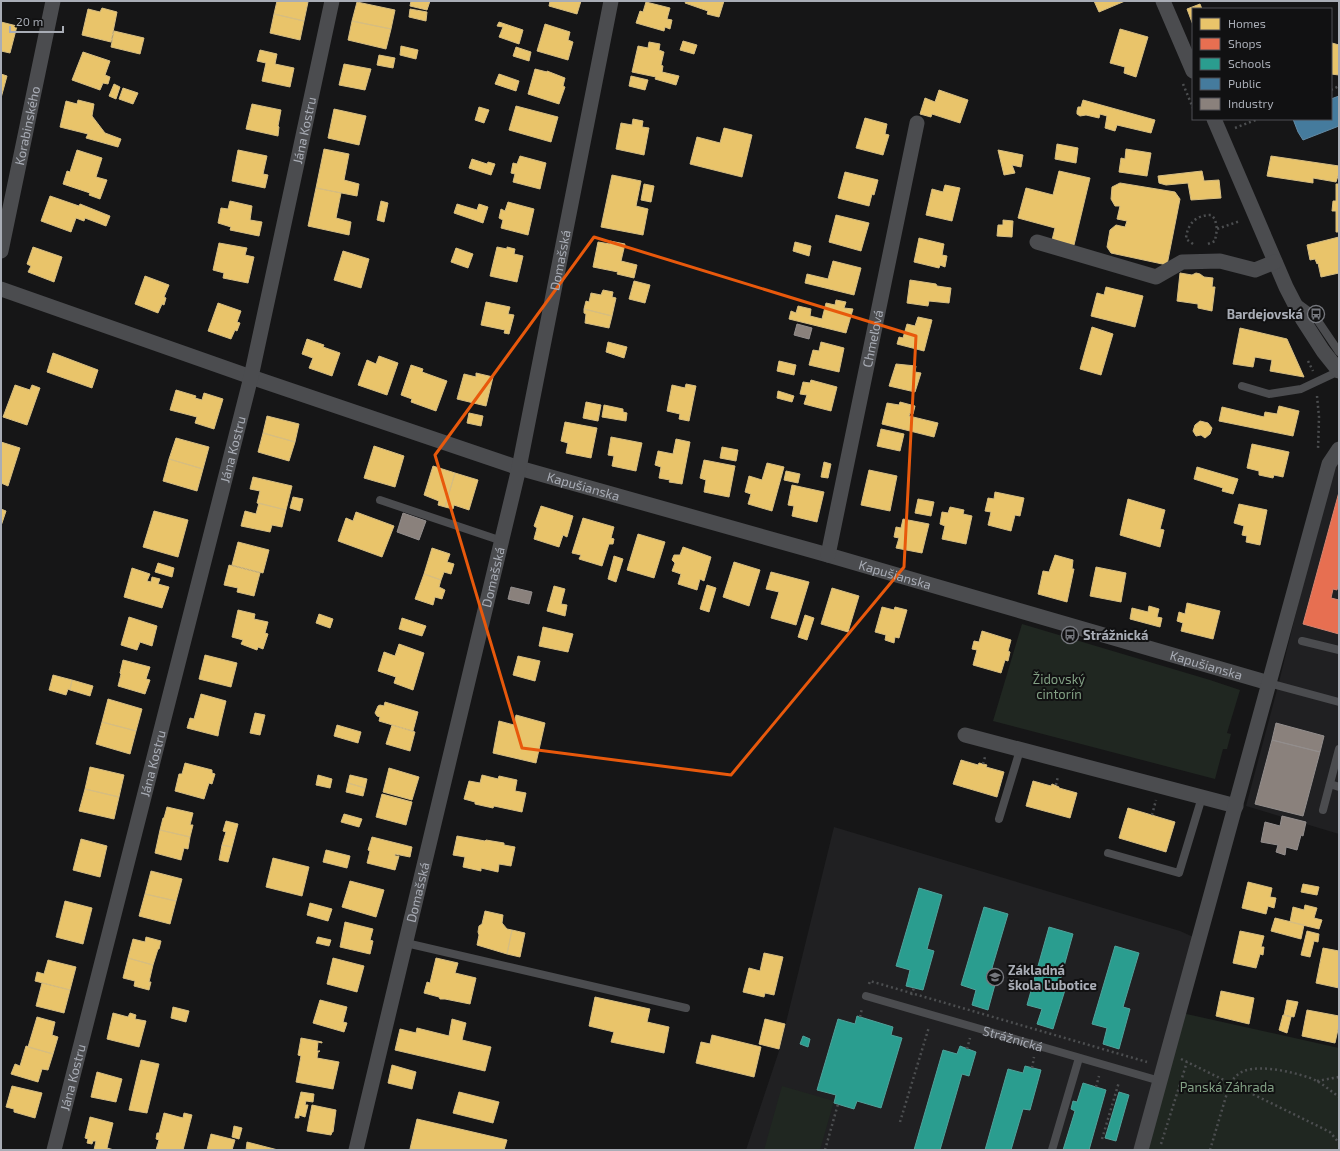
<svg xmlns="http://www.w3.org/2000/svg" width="1340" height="1151" font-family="'Exo 2',sans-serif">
  <rect width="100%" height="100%" fill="#161617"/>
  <path fill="#202022" d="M1339,446V834L1246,806L1277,690L1335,455Z
    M834,827L1180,931L1202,941L1143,1150H746L779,1051Z"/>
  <path fill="#202721" d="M1022,624L1210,680L1240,690L1227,733L1231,734L1227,749H1223L1215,779L993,721Z
    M1182,1013L1339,1048V1150H1143Z
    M782,1086L834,1101L820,1150H764Z"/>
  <path fill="#e9c46a" stroke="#d6bd81" d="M277,1H302L308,2L304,21L274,14Z
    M411,1H430L427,10L410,6Z
    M550,1H581L577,14L549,6Z
    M686,1H724L719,17L707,14L708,11L685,3Z
    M1094,1H1125L1099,12Z
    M357,2L395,10L391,29L352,21Z
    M646,2L670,8L667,19L672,20L670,29L665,27L664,31L636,23L640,11L643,12Z
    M1200,4L1202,9H1193V25L1187,9Z
    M102,8L117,12L111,42L82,35L88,9L100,12Z
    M410,9L427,12L426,21L409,17Z
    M274,14L304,21L300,40L270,33Z
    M352,21L391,29L386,49L348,40Z
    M1,22L17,26L10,53L1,51Z
    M499,22L523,30L519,44L499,37L503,27L497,26Z
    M545,24L570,32L568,40L573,42L568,60L537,51Z
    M1120,29L1148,37L1136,77L1124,73L1125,67L1110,63Z
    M114,31L144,38L140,54L111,47Z
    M683,41L697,45L694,54L680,50Z
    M649,42L660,44L659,50L664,52L661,65L663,66L662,72L679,76L676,85L655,79L656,77L632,72L638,46L648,48Z
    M1332,43L1339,45V75L1331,74V44Z
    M401,46L418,50L416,59L400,55Z
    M516,47L531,52L529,61L513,56Z
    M260,50L277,54L275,64L294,68L290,87L262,81L266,63L257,61Z
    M83,52L110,61L105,75L110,77L108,84L103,83L100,90L72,80Z
    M379,55L395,58L393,68L377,65Z
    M344,64L371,69L365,90L339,85Z
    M535,69L547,72V71L565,78L563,86L565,87L559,104L528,94Z
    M1,74L7,76L1,98Z
    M499,74L519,81L516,91L495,84Z
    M631,76L648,80L645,90L629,86Z
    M114,84L120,87L116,99L109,96Z
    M123,88L138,93L133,104L119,99Z
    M939,90L968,100L960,123L932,114L931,117L920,114L925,98L935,102Z
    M78,100L94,104L92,116L105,133L121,139L118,147L86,138L88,134L60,127L66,101L77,104Z
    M1083,100L1155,120L1151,133L1117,125L1115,131L1105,128L1107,116L1100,114L1099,118L1086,115L1080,116L1077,114V111L1078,107H1081Z
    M252,104L281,110L278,126L279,127L278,136L246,129Z
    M516,106L558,117L551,142L509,130Z
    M479,107L489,110L484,123L475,120Z
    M334,109L366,116L359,145L328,138Z
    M865,118L887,124L885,134L889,135L883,155L856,148Z
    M633,119L643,121L642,127L649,128L644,155L616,149L621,123L632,125Z
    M724,128L752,135L742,177L690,164L697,137L720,143Z
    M1057,144L1078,148L1076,163L1055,159Z
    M324,149L349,154L344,180L359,184L357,196L316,188Z
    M1126,149L1151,153L1147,176L1119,172L1121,158L1125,159Z
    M77,150L102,158L96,177L107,180L100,199L89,195L90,193L63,184L67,171L70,172Z
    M238,150L267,156L263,174L268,175L265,188L232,181Z
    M998,150L1023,155L1021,167L1012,165L1015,173L1004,175Z
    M520,156L546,163L540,189L513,182L515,174L511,173L513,163L517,164Z
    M1271,156L1339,166V173L1336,182L1313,178V183L1267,176Z
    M472,159L487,164L488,162L495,164L491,175L469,168Z
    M1059,171L1090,178L1074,245L1052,240L1055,228L1018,218L1026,188L1053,195Z
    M1202,171L1204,181L1219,180L1221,198L1191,200L1188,183L1166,185L1159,183L1158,176Z
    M845,172L878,180L874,195L872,194L869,206L838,198Z
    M612,175L641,181L636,206L648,209L643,235L601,227Z
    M1120,183L1175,192L1180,199L1167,265L1111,253L1107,247L1110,230L1116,225L1125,227L1127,221L1117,219L1120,206H1115L1111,199L1112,187Z
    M644,184L654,186L651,202L641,200Z
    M1336,184H1339V232H1336V211H1332L1333,201H1336Z
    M945,185L960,188L952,221L926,215L932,189L943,192Z
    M316,188L341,193L336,218L351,222L349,235L308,226Z
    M50,196L79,206L80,204L110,216L106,226L85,218L84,221L76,218L71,232L41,221Z
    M230,201L252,206L250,220L262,222L259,236L230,230L231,227L218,223L221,208L228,209Z
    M381,201L388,203L384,222L377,220Z
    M508,202L534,209L528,235L501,228L503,220L499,218L501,209L505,211Z
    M457,204L477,210L479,204L488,207L483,223L454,213Z
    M836,215L869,223L861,251L829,242Z
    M1003,220L1013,221L1012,237L997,236L998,225H1003Z
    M1339,237V273L1321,277L1318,263L1317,264L1315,259L1310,260L1307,245Z
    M919,238L944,244L942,255L947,256L945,267L940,265L939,268L914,262Z
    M610,241L625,244L621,261L637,265L634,278L617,274L618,272L593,267L598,242L610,244Z
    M795,242L811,246L809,256L793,251Z
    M219,243L247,248L245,255L254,257L248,283L223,278L224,273L213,270Z
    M33,247L62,257L54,282L28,272L31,266L27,264Z
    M497,247L507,249V247L515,249L514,254L523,256L517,282L490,276Z
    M456,248L473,254L468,268L451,262Z
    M343,251L369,259L361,288L334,280Z
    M833,261L861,268L854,295L805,283L807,274L828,279Z
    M1180,273L1192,275L1196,273L1200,274L1204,277L1213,278L1212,287H1215L1212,311L1198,308V304L1177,301Z
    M145,276L169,285L164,297L166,298L164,305L162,304L158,313L135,304Z
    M910,280L936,284L937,286L951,288L949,303L929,301L928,306L907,303Z
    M634,281L650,285L645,303L629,299Z
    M1106,287L1143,296L1135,327L1091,316L1097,293L1104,295Z
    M603,290L613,292L612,297L616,298L612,316L584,309L586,301L589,302L591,293L601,295Z
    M836,300L846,302L844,308L853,309L846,333L789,319L791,311L796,313L798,306L811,309L810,316L822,319L826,303L835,305Z
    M486,302L510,307L508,314L514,315L509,334L504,333L505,330L481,325Z
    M218,303L241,311L237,322L240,323L237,331L235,330L231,339L208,331Z
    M584,309L612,316L609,328L585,323L586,314L584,313Z
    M918,317L932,320L924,351L897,344L899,337L903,338L907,324L915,326Z
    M1092,327L1113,334L1101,375L1080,369Z
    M1240,328L1287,339L1304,377L1270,371L1272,360L1255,357L1253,367L1233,364Z
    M307,339L324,345L323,347L340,353L332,376L309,368L313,358L302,354Z
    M608,342L627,347L624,358L606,352Z
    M821,342L844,348L839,372L809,365L813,350L819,351Z
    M53,353L98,370L92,388L47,372Z
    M379,356L398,363L387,395L358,385L367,360L376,364Z
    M779,361L796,365L794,375L777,371Z
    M896,364L916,366L915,372L921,373L915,392L889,386Z
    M411,365L423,369L422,372L447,381L436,411L411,402L412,399L401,395Z
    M476,373L493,377L486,406L457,399L464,374L476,377Z
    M811,380L837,387L831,411L804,404L807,395L800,394L803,382L810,383Z
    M686,384L696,386L689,421L679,419L680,414L667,411L672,385L685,388Z
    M15,385L30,390L32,385L40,388L27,425L3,417Z
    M176,390L196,396L195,398L202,400L204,393L223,399L214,429L195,423L197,417L170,410Z
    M778,391L794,396L792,402L777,398Z
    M586,402L601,405L598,421L583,418Z
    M900,402L915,406L913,414L910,413L909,416L938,423L934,437L882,424L887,403L899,405Z
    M604,405L623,409V412L627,413L626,421L602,417Z
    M1279,406L1299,411L1293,436L1219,421L1222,407L1264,417L1265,412L1277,414Z
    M469,413L483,416L481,426L467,423Z
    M267,416L299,424L295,442L263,433Z
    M1200,421L1208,423L1212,428L1210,434L1205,438L1201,435L1196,436L1193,431L1195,425Z
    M565,422L597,428L591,458L566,453L568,443L561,441Z
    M881,429L904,434L900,451L877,446Z
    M263,433L295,442L289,461L258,452Z
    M611,437L642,443L636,471L612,466L614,456L608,455Z
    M176,438L209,447L203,469L169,459Z
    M676,439L690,442L682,484L669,482L670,480L659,478L661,467L655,465L658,451L673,454Z
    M1,442L20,448L8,486L1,483Z
    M1252,444L1289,452L1283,477L1274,475L1273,478L1259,475V471L1247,468Z
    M374,446L404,456L395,487L364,478Z
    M722,447L738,450L736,461L720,458Z
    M169,459L203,469L197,491L163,481Z
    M704,460L735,466L729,497L704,492L706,480L700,478Z
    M824,462L831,464L828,478L821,477Z
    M767,463L784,467L772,511L748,504L751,494L745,492L749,476L762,480Z
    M433,466L455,473L445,507L438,505L439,501L424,495Z
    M1197,467L1238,479L1233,494L1222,491L1223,488L1194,479Z
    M869,470L897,476L890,511L861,505Z
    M786,471L800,474L798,483L784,480Z
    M455,473L478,480L469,510L454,505L453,509L445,507Z
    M253,477L292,486L286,510L257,503L260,491L250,489Z
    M792,485L824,492L817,522L792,516L794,506L788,505Z
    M995,492L1024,498L1020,516L1015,515L1011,531L988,525L991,512L985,511L988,498L994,499Z
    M293,497L303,499L300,511L290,508Z
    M918,499L934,502L931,516L915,513Z
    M1128,499L1165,510L1160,529L1164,530L1160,547L1120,535Z
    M259,503L286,510L282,527L272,525L270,532L241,526L245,511L256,514Z
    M1239,504L1267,510L1260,545L1246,542L1247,536L1242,535L1244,526L1234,523Z
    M541,506L573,516L567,537L563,535L559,547L534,539L537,528L534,526Z
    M950,507L964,510L963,514L972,516L966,544L942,539L945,526L940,524L942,512L948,513Z
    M1,509L6,511L1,526Z
    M154,511L188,520L178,557L143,547Z
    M356,512L394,526L382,557L338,541L346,518L353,521Z
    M583,518L614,527L611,538L614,539L613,544H609L602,566L579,559L581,555L572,553Z
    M903,519L929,524L922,553L896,548L899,538L894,537L896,527L901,528Z
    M638,534L665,542L654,578L627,570Z
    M238,542L269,550L263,573L232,565Z
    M683,547L711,557L704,581L700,579L697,590L678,584L681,574L672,571L675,563L672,560L674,555H680Z
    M432,548L450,554L447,562L454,564L451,574L444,572L441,580L424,574Z
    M1055,555L1073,560L1072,569H1074L1067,602L1038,594L1043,571L1049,572Z
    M614,556L623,559L616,582L608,579Z
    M734,562L760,570L749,606L723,597Z
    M158,563L174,568L172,577L155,572Z
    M229,565L260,573L254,596L237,592L238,588L224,585Z
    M1096,567L1126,573L1121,602L1090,596Z
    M132,568L150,574L147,581L151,582L152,577L160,579L158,584L169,587L162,608L124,597Z
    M771,572L809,582L796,625L771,618L779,592L766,589Z
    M424,574L441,580L439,587L445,590L442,599L435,597L433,605L415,599Z
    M707,585L716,588L709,612L700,609Z
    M554,586L565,589L561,604L567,605L565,616L547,611Z
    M832,588L859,596L848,632L821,624Z
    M1187,603L1220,611L1213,639L1181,631L1183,623L1177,621L1179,612L1185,614Z
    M1149,606L1159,609L1157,617L1162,618L1160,627L1130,619L1132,608L1148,612Z
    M882,607L894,610L895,607L907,610L899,638L895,637L894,643L885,640L886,635L875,632Z
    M238,610L255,614L254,619L268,622L265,633L268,634L263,649L258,647L257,650L241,644L243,640L232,637Z
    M319,614L333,619L330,628L316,623Z
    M805,615L814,618L807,640L798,637Z
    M129,617L157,626L152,646L140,642L137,650L121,645Z
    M402,618L426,626L422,636L399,629Z
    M543,627L573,634L568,652L539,646Z
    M982,631L1011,640L1008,651L1010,652L1008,661L1005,660L1001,673L973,665L977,650L972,649L974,641L979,642Z
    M399,644L424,653L413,690L394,683L396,677L378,671L384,652L395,656Z
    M205,655L237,663L231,687L199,679Z
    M518,656L540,661L535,681L513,675Z
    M123,660L150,667L146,679L150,680L145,694L118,686L121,674L120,673Z
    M53,675L72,680L70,690L68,689L66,695L49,690Z
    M72,680L93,686L90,696L70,690Z
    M201,694L226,701L219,730L218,736L187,728L190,718L194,719Z
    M108,699L142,709L136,731L102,722Z
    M385,702L418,712L413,731L379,721L380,717L377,716L375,713L378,706L380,705L384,706Z
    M255,713L265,715L260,735L250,733Z
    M516,715L545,723L536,763L493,753L499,721L514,725Z
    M102,722L136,731L130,754L96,744Z
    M337,725L361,732L358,743L334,736Z
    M392,725L415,732L410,751L386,744Z
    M961,760L978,765L979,763L987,765L986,767L1004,772L997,797L953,784Z
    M185,763L212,770V773L215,774L212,784L209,783L204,799L175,791L179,774H182Z
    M90,767L124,775L119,797L85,789Z
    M389,768L419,777L412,800L383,792Z
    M318,775L332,779L330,788L316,785Z
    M350,775L367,779L365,788L348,783Z
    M482,775L498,779L499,776L517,780L515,791L526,793L522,812L494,806L493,808L475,804V802L464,799L469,781L480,783Z
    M1033,781L1051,786L1052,784L1059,787V788L1077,793L1070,818L1026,806Z
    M348,783L365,788L363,796L346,792Z
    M85,789L119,797L114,819L79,811Z
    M382,794L412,802L406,825L376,817Z
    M167,807L193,813L190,825H193L190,837L160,830L163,818H164Z
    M1128,808L1175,822L1166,852L1119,838Z
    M344,814L362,819L359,827L341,822Z
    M226,821L238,824L232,847L222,845L226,832L223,831Z
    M160,830L190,837L188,849L184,848L181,860L155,853Z
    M457,836L485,841L486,840L504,843V845L515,847L511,866L499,864L498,872L481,868V871L463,867L465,857L453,855Z
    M372,837L412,847L410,857L395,854V856H399L395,870L367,863L370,851L368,850Z
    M81,839L107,846L100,877L73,870Z
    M222,845L232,847L228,862L219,860Z
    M326,850L350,856L347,868L323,862Z
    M273,858L309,867L302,896L266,887Z
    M151,871L182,879L176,901L145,894Z
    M350,881L384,890L376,917L342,907Z
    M1248,882L1272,888L1270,897L1276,898L1274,908L1268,906L1266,914L1242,908Z
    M1303,884L1319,887L1317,895L1301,892Z
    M145,894L176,901L170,924L139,916Z
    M65,901L92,908L83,944L56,937Z
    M310,903L332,909L328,921L307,915Z
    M1305,905L1317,908L1314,918L1322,920L1319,929L1290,922L1293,907L1304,910Z
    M485,911L503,915L502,923L507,929L512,930L507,954L477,945L479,935L478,932L479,926L482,924Z
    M1275,918L1304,925L1301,939L1271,931Z
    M345,922L373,929L370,940L373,941L370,954L340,947Z
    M512,930L525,933L520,957L507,954Z
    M1240,931L1264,936L1261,947H1264L1263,955L1260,954L1256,968L1233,963Z
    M1307,931L1319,934L1318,942L1314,941L1310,957L1301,955Z
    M146,937L161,941L159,949H158L153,965L128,958L133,939L145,942Z
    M318,937L331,940L329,946L316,943Z
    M1323,948L1339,951V988L1316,983Z
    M764,953L783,957L774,995L765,993L764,997L743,992L749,968L760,971Z
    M128,958L153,965L149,982H151L149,990L134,986L135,981L123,978Z
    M333,958L364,966L357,992L327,984Z
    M436,958L458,963L455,973L476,978L470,1004L445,999H440L439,997L424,993L427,982L430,983Z
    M48,960L76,967L70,990L35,981L37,972L44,974Z
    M42,983L70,990L64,1013L36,1006Z
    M1221,991L1254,998L1249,1024L1216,1016Z
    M595,997L650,1009L647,1022L669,1027L664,1053L611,1042L614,1032L589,1026Z
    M320,1000L347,1007L343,1022L347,1023L344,1032L313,1023Z
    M1287,1000L1298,1002L1294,1017L1284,1015Z
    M173,1007L189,1011L186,1022L171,1018Z
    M1307,1010L1339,1016V1025L1335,1043L1302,1036Z
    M113,1013L128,1017L130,1013L136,1015L135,1019L146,1021L139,1047L107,1039Z
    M1283,1015L1291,1017L1287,1033L1279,1030Z
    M37,1017L55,1022L52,1035L58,1037L53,1054L28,1047Z
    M452,1019L466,1023L462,1040L491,1047L485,1071L395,1050L400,1029L416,1033L417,1028L449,1036Z
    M765,1019L785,1024L779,1049L759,1044Z
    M712,1035L761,1047L754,1077L696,1063L701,1042L710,1044Z
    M301,1038L322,1042V1043L318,1042L317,1051H320L318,1052L317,1058L339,1062L333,1089L296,1082L301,1056L298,1055Z
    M26,1046L53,1054L48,1070L42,1069L38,1082L11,1074L15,1064L20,1066Z
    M141,1060L159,1064L147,1113L129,1110Z
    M392,1065L416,1072L412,1089L388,1083Z
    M97,1072L122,1079L116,1102L91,1097Z
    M12,1086L42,1093L35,1118L14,1112V1109L6,1107Z
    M301,1092L314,1094L313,1102L306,1101L305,1105H308L305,1117L299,1115V1118H295Z
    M459,1092L499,1102L493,1123L453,1113Z
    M312,1105L336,1110L333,1132H332L331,1135L307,1131Z
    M164,1113L183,1118L184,1113L192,1115L183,1150H156L159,1140L156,1139L157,1133H159Z
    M90,1117L113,1123L107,1148L114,1150H94L96,1141H93L92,1144L87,1143L88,1139L85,1138Z
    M417,1119L507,1140L504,1150H416L410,1149Z
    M234,1126L242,1128L239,1139L232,1137Z
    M211,1134L235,1140L232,1150H207Z
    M247,1142L278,1150H246Z"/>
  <path fill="#e76f51" stroke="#d4826f" d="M1339,492V582L1337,590L1333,589L1331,598L1339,600V634L1303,624Z"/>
  <path fill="#2a9d8f" stroke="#50a29b" d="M919,888L942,895L927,949L934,951L923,990L906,986L910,970L896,966Z
    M984,907L1008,914L992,968L999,970L988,1010L972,1005L976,990L961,985Z
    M1049,927L1073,934L1058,988L1065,990L1053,1029L1037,1024L1042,1009L1027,1005Z
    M1115,946L1139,953L1123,1007L1130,1009L1119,1049L1103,1044L1107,1028L1092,1024Z
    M857,1016L893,1027L891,1035L902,1038L881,1108L857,1101L854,1109L834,1103L836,1095L817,1090L838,1019L855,1024Z
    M803,1036L810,1039L808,1047L800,1044Z
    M960,1046L976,1052L969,1076L962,1074L940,1150H914L943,1050L957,1054Z
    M1025,1066L1041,1070L1030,1110L1023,1109L1011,1150H985L1008,1069L1023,1073Z
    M1083,1083L1106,1090L1089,1150H1063L1075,1111L1071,1109L1073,1101L1077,1102Z
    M1119,1092L1129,1095L1116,1141L1105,1138Z"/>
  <path fill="#457b9d" stroke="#638aa4" d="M1339,96V126L1303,140L1298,132L1293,119H1331V99Z"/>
  <path fill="#8a817c" stroke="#938e8d" d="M797,324L812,328L809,339L794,335Z
    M403,513L426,521L419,540L397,532Z
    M511,587L532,592L529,604L508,599Z
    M1276,723L1324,736L1320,752L1272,740Z
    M1272,740L1320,752L1303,816L1255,804Z
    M1282,816L1306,822L1303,836L1301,835L1297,850L1286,847L1285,855L1276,852L1278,845L1261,842L1265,822L1280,826Z"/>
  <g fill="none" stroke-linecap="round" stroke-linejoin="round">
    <path stroke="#4c4e50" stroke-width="2.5" stroke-dasharray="2 3" stroke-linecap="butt" d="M1183,84L1193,108
      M1331,90L1339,86
      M1235,128L1258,119
      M1193,244L1186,239C1187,224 1196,215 1211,215L1215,219L1217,229
      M1208,244L1215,241L1217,229L1240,221
      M1308,361L1313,371
      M1317,396L1319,417L1318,450
      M983,764L985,757
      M1056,785L1058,776
      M1152,815L1156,800
      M869,984L870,981L1147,1062
      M911,995L914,988
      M860,1017L862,1008
      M967,1049L970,1038
      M1181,1059L1330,1132L1339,1143
      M1032,1068L1034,1057
      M1317,1081L1339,1077
      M1096,1087L1099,1076
      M900,1122L929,1027
      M1102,1139L1119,1082
      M1161,1144L1187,1062
      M825,1150L838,1104
      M1210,1150L1230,1083C1234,1078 1238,1073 1244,1071C1260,1064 1301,1073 1317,1081C1324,1085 1332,1092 1339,1097"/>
    <g stroke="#4b4c4f" stroke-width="8">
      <path d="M1299,304L1314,315L1339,352"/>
      <path d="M1242,386L1269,394L1301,389L1339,371"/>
      <path d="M380,500L502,541"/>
      <path d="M1302,641L1339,650"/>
      <path d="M1269,683L1339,702"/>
      <path d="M1330,784L1339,787"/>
      <path d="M1323,810L1339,749"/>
      <path d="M999,819L1020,750"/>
      <path d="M1108,853L1179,873L1202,797"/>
      <path d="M406,943L686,1008"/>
      <path id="s1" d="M866,996L1160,1081"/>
      <path d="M1052,1150L1079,1058"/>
    </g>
    <g stroke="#4b4c4f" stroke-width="15">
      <path d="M1163,1L1193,71"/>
      <path d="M1214,119L1286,287L1303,320L1323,351L1339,371"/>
      <path d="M1037,242L1156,277L1182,262L1220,261L1255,270L1275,262"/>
      <path id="s2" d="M1,251L53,1"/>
      <path id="s3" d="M1,289L251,377L519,468L828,555L1269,683"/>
      <path id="s4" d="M828,555L917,123"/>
      <path d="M965,735L1236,806"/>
      <path id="s5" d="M54,1150L251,377L332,1"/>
      <path id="s6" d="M356,1150L519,468L611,1"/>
      <path d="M1141,1150L1329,464L1339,449"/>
    </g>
  </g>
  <path fill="none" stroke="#e8590c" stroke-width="3" stroke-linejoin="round" d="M594,237L916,336L904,567L731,775L522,748L435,455Z"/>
  <defs>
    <g id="bus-ring" transform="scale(0.9)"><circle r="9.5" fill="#111112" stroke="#76787e" stroke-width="1.5"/><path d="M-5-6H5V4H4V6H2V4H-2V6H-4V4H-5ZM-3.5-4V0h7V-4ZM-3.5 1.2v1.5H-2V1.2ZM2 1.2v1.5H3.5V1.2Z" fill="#76787e"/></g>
    <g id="school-ring" transform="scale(0.9)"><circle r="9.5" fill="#111112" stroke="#76787e" stroke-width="1.5"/><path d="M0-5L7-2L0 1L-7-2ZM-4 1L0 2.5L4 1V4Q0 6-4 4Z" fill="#76787e"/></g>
  </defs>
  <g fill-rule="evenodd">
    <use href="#bus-ring" x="1316" y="314"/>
    <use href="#bus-ring" x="1070" y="635"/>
    <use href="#school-ring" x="995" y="977"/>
  </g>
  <g text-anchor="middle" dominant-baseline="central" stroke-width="4" stroke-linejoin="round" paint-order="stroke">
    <g font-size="13" fill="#a9adb6" stroke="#111112">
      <text stroke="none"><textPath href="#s2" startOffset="128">Korabinského</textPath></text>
      <text stroke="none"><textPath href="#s5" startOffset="1050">Jána Kostru</textPath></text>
      <text stroke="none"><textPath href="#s6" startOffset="913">Domašská</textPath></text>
      <text stroke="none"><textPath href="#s4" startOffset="221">Chmeľová</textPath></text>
      <text stroke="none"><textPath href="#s5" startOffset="723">Jána Kostru</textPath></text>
      <text stroke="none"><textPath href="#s3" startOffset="615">Kapušianska</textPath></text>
      <text stroke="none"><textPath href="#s3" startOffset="939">Kapušianska</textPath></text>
      <text stroke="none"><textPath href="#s6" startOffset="589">Domašská</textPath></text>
      <text stroke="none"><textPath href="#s3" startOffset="1263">Kapušianska</textPath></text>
      <text stroke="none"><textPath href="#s5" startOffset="399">Jána Kostru</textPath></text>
      <text stroke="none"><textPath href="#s6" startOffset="265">Domašská</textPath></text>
      <text stroke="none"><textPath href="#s1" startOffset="153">Strážnická</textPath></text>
      <text stroke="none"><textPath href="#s5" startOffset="75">Jána Kostru</textPath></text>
    </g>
    <g font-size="13" font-weight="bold" fill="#a9adb6" stroke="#111112" text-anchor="start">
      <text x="1303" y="314" text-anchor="end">Bardejovská</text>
      <text x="1083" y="635">Strážnická</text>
      <text x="1008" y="970">Základná<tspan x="1008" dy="15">škola Ľubotice</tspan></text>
    </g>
    <g font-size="13" fill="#82a084" stroke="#111112">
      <text x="1059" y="679">Židovský<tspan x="1059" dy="15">cintorín</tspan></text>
      <text x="1227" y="1087">Panská Záhrada</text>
    </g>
  </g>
  <rect width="1340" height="1151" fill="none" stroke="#a9adb6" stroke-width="4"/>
  <rect x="1192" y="8" width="140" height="112" fill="#111112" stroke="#4e4f54"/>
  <rect x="1200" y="18" width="20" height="12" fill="#e9c46a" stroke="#4e4f54"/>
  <text x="1228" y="28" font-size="12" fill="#a9adb6">Homes</text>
  <rect x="1200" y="38" width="20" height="12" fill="#e76f51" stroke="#4e4f54"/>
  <text x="1228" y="48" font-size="12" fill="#a9adb6">Shops</text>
  <rect x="1200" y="58" width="20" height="12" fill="#2a9d8f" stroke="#4e4f54"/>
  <text x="1228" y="68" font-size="12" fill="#a9adb6">Schools</text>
  <rect x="1200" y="78" width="20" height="12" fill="#457b9d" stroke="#4e4f54"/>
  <text x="1228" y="88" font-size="12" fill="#a9adb6">Public</text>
  <rect x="1200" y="98" width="20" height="12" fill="#8a817c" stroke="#4e4f54"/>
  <text x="1228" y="108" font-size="12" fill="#a9adb6">Industry</text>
  <path d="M10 26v6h53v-6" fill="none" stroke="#a9adb6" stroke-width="2"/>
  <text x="16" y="26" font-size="12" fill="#a9adb6" stroke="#111112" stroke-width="3" paint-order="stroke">20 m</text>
</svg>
